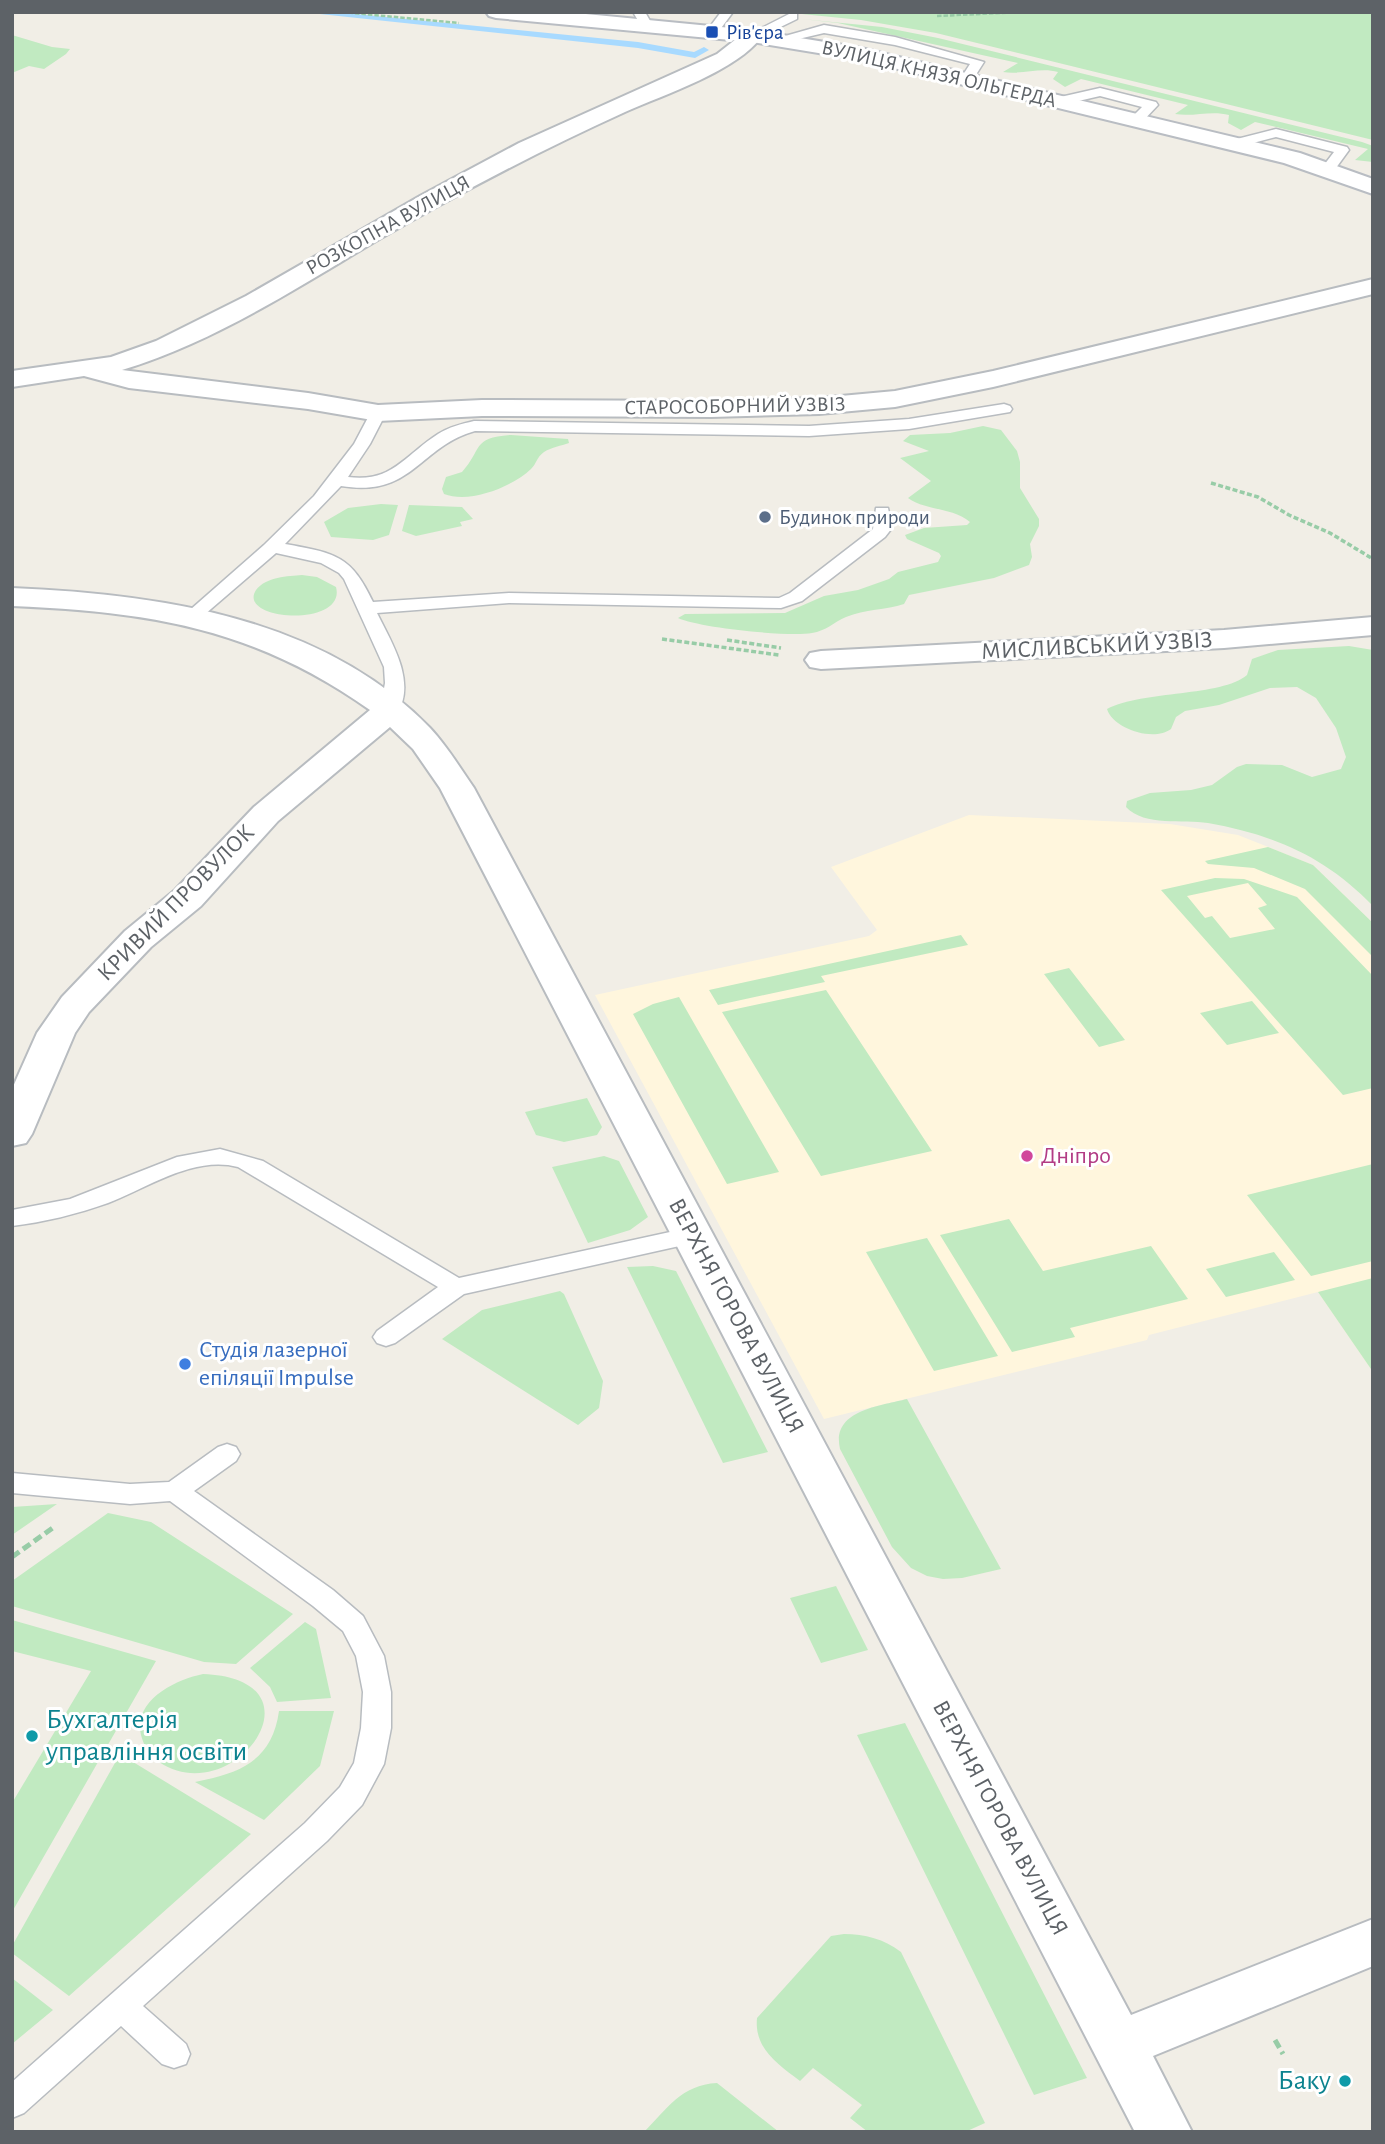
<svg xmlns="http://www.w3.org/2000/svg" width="1385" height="2144" font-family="'Alegreya Sans',sans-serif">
  <rect width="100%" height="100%" fill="#f1eee6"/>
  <path fill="#fff6dd" d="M969,815L1170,824L1238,835L1313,865L1373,923V1372L1318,1292L1149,1335L1147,1340L824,1419L595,995L869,936L877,930L831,867Z"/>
  <path fill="#c1eac1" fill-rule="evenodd" d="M782,12H1373V140L936,33L861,20Z
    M802,19L882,27L938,38L1362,142L1373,146V162L1355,160L1368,149L1255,122L1241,130L1228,123L1229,115C1211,110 1194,117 1175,114L1188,105L1081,79L1065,87L1053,79L1058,72C1040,67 1022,75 1003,72L1018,63L838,23Z
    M12,35L52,47L70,49L66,54L44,69L29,66L12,73Z
    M983,426L1001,430L1017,451L1020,462V488L1039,519V526L1030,544L1032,557L1029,565L994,578L909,595L904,604C886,610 865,609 846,617C834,622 826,631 812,633C788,637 700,628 678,618L685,614L785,613L824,596L858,590L889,579L898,572L938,562L941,556L939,553L907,539L905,535L924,528L967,525L970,522C952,507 926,511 908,498L931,481L900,458L929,451L903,441L910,435L950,433Z
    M511,435L568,439L569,443C561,446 552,447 544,452C536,458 537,463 531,469C512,487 470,504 444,494L442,489L446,477L462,472C483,449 471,438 511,435Z
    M381,504L398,505L389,535L373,540L331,537L324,522L348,508Z
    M409,505L462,507L473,519L460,522L462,526L416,536L402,531Z
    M302,575L317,577L336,587C347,628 236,621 256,590C266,577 288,576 302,575Z
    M1349,646L1373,650V906C1326,857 1275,835 1208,823C1183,819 1145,827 1126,807L1127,801L1150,793L1191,790L1212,785L1237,767L1246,764L1282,765L1312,777L1341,769L1346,757L1336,728L1316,698L1297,687L1270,688L1219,705L1185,711L1176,717L1171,729C1154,742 1113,729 1107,709C1144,690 1221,697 1247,675L1252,659L1278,650Z
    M1268,847L1313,865L1373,923V957L1305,889L1254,868L1208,864L1205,861Z
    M1215,878L1244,879L1297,897L1373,976V1088L1343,1095L1161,890ZM1248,883L1267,905L1258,908L1275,929L1230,938L1212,916L1205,918L1187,896Z
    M961,935L968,945L821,976L825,982L718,1005L709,990Z
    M1069,968L1125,1040L1099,1047L1044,974Z
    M826,990L932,1151L821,1176L722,1012Z
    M679,997L779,1172L727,1184L633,1014L653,1004Z
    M1252,1001L1279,1033L1227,1045L1200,1013Z
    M587,1098L602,1127L597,1135L564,1142L536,1135L525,1112Z
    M604,1156L619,1161L648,1217L630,1230L588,1243L552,1167Z
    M1373,1164V1261L1311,1276L1247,1195Z
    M1009,1219L1043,1271L1151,1246L1188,1299L1070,1328L1075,1337L1012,1352L940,1235Z
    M927,1238L998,1356L934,1371L866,1252Z
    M1274,1252L1295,1280L1226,1297L1206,1269Z
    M653,1266L676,1271L768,1452L723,1463L627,1267Z
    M1373,1278V1372L1318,1292Z
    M560,1291L564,1294L603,1381L599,1408L578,1425L442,1339L482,1310Z
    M907,1399L1001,1569L962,1578L943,1579L927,1576L911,1568L892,1547L840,1449C831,1410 880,1406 907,1399Z
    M57,1504L12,1535V1507Z
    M108,1513L151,1522L293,1614L236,1664L204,1662L12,1606V1581Z
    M836,1586L868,1650L821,1663L790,1598Z
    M12,1620L156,1661L12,1912V1803L91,1671L12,1651Z
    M305,1622L316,1629L331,1698L277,1702L270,1687L250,1668Z
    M203,1674C330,1679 233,1812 159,1762C149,1755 144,1746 141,1735C133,1700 175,1680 203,1674Z
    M279,1711H334L320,1766L264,1820L195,1782C240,1773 272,1761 279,1711Z
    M905,1723L1087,2078L1034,2095L857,1735Z
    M120,1754L251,1834L69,1996L12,1953V1946Z
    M844,1934C865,1934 884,1939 901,1952L985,2123L965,2132H868L850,2118L862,2105L813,2068L800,2081C778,2064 754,2049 757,2018L831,1936Z
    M12,1978L53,2010L12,2044Z
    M717,2083L779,2132H644C668,2108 681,2085 717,2083Z"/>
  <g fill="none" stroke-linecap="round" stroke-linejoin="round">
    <path fill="#a8daff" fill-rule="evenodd" d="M301,12H336L638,42L694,52L704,47L709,50L695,58L638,48Z"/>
    <g stroke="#b8bcc0" stroke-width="3">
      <path id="service" d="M633,12H645L653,26L651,29H643Z
        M721,12H733L716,35H708L706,32Z
        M793,12L797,13V19L756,39H748L746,36Z
        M824,25L895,37L984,62L972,81L967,82L961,78L970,64L895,45L824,33L777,44L771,40Z
        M1100,88L1156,102L1158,105L1141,123L1136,124L1129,120L1142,107L1100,96L1061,105L1055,101L1056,98Z
        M1276,129L1347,147L1349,150L1333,172L1328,173L1321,169L1334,152L1276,137L1234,148L1227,144L1229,141Z
        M1004,404L1010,406L1012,409L1010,412L909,429L809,436L475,431C418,447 413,498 341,486L285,544C335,553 351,555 373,602L509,593L779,598L790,593L873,529L876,508H888L892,528L885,537L802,601L781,608L509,603L377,613C391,642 417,681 397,714L390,716L380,710L385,683L384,667L344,579L339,573L321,563L276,553L197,621H185L182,617L264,545L314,496L354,444L372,410L378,408L386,413L370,444L348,477C392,483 405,455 438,434C449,427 461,424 474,421L809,426L909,419Z
        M220,1149L263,1161L459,1278L693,1227L702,1229L705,1235L702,1241L693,1243L464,1294L395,1343L386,1346L377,1343L373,1337L377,1331L438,1287L238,1167C194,1155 147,1188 108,1203C77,1214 45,1222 12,1226V1210L70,1199L177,1157Z
        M227,1444L236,1447L240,1454L236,1461L194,1491L333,1590L363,1616L384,1656L391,1692V1728L384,1764L362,1805L327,1841L143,2006L186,2044L190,2054L186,2064L174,2068L162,2064L121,2026L24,2113L12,2118V2082L305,1823L340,1787L354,1763L361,1728L363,1692L356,1656L343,1631L313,1606L170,1501L130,1504L12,1493V1473L130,1484L169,1482L218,1447Z"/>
    </g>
    <g stroke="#b8bcc0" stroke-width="4">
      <path id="minor" d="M752,30L759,32L762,36C739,70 663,95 625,112C541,150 461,192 381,238C298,287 215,342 122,370L308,393L378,405L482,400L711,401L819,398L895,391L993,371L1373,279V294L993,387L895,407L819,414L711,417L482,416L378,421L308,409L129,388L84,376L12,387V371L111,357L156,341L246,296L420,196L519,143L717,54L745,32Z
        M12,588C158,594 323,617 430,728C447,746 460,768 474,788L1131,2015L1373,1919V1966L1153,2056L1192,2132H1135L440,788L413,749L390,727L278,821L201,906L151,947L89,1012L75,1033L32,1134L26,1143L12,1146V1089L37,1033L62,997L125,931L175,890L254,807L370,710C254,628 151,612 12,606Z
        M1373,617V635L1224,648L821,669L810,667L805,660L810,653L821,651L1224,630Z"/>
    </g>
    <g stroke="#b9bdc3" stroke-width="4">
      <path id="secondary" d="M486,12H565L752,30L861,48L1300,153L1373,179V194L1284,163L861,60L752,42L496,18L489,16Z"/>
    </g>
    <path stroke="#98cca7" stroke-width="2.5" stroke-dasharray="4.5 2" stroke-linecap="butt" d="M342,12L459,23
      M937,16L1021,12"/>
    <path stroke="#98cca7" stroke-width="3.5" stroke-dasharray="5 2.5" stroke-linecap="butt" d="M1211,483L1258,497L1289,515L1330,533L1373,559
      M662,639L779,655
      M727,640L781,648"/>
    <path stroke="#98cca7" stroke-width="5" stroke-dasharray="9 4.5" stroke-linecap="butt" d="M12,1557L54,1527
      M1275,2040L1283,2054"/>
    <use href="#service" fill="#fff" fill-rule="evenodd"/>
    <use href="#minor" fill="#fff" fill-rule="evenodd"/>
    <use href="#secondary" fill="#fff" fill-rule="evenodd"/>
  </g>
  <rect fill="#1a4fb4" stroke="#fff" stroke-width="2.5" x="705" y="25" width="14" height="14" rx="3.5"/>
  <circle fill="#5c6f8a" stroke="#fff" stroke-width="2.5" cx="765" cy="517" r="7"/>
  <circle fill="#d1479c" stroke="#fff" stroke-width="2.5" cx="1027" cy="1156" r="7"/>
  <circle fill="#3f7fe0" stroke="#fff" stroke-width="2.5" cx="185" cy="1364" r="7"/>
  <g fill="#0f9aa8" stroke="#fff" stroke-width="2.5">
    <circle cx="32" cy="1736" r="7"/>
    <circle cx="1345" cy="2081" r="7"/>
  </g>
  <g text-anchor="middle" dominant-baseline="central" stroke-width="6" stroke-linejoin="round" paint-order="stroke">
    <g font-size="21" fill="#164399" stroke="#fff" text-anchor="start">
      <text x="726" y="32">Рів'єра</text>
    </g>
    <g font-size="21" fill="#5d6267" stroke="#fff">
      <text transform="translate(939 74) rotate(13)">ВУЛИЦЯ КНЯЗЯ ОЛЬГЕРДА</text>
      <text transform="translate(388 225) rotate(-29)">РОЗКОПНА ВУЛИЦЯ</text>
      <text transform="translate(735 406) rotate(-1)">СТАРОСОБОРНИЙ УЗВІЗ</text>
    </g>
    <g font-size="21" fill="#4e5e75" stroke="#fff" text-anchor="start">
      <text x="779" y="517">Будинок природи</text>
    </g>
    <g font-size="24" fill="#5d6267" stroke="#fff">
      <text transform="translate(1097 646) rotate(-3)">МИСЛИВСЬКИЙ УЗВІЗ</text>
      <text transform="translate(176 903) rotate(-45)">КРИВИЙ ПРОВУЛОК</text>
      <text transform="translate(736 1316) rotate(62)">ВЕРХНЯ ГОРОВА ВУЛИЦЯ</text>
      <text transform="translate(1000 1818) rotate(62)">ВЕРХНЯ ГОРОВА ВУЛИЦЯ</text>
    </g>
    <g font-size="24" fill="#b23c85" stroke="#fff" text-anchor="start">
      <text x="1041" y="1156">Дніпро</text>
    </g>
    <g font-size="24" fill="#366cbe" stroke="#fff" text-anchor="start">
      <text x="199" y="1350">Студія лазерної<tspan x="199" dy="28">епіляції Impulse</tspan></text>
    </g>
    <g font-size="28" fill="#0d838f" stroke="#fff" text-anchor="start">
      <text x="46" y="1720">Бухгалтерія<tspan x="46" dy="32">управління освіти</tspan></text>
      <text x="1331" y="2081" text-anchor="end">Баку</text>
    </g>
  </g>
  <rect width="1385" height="2144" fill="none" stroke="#5d6267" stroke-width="28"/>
</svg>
